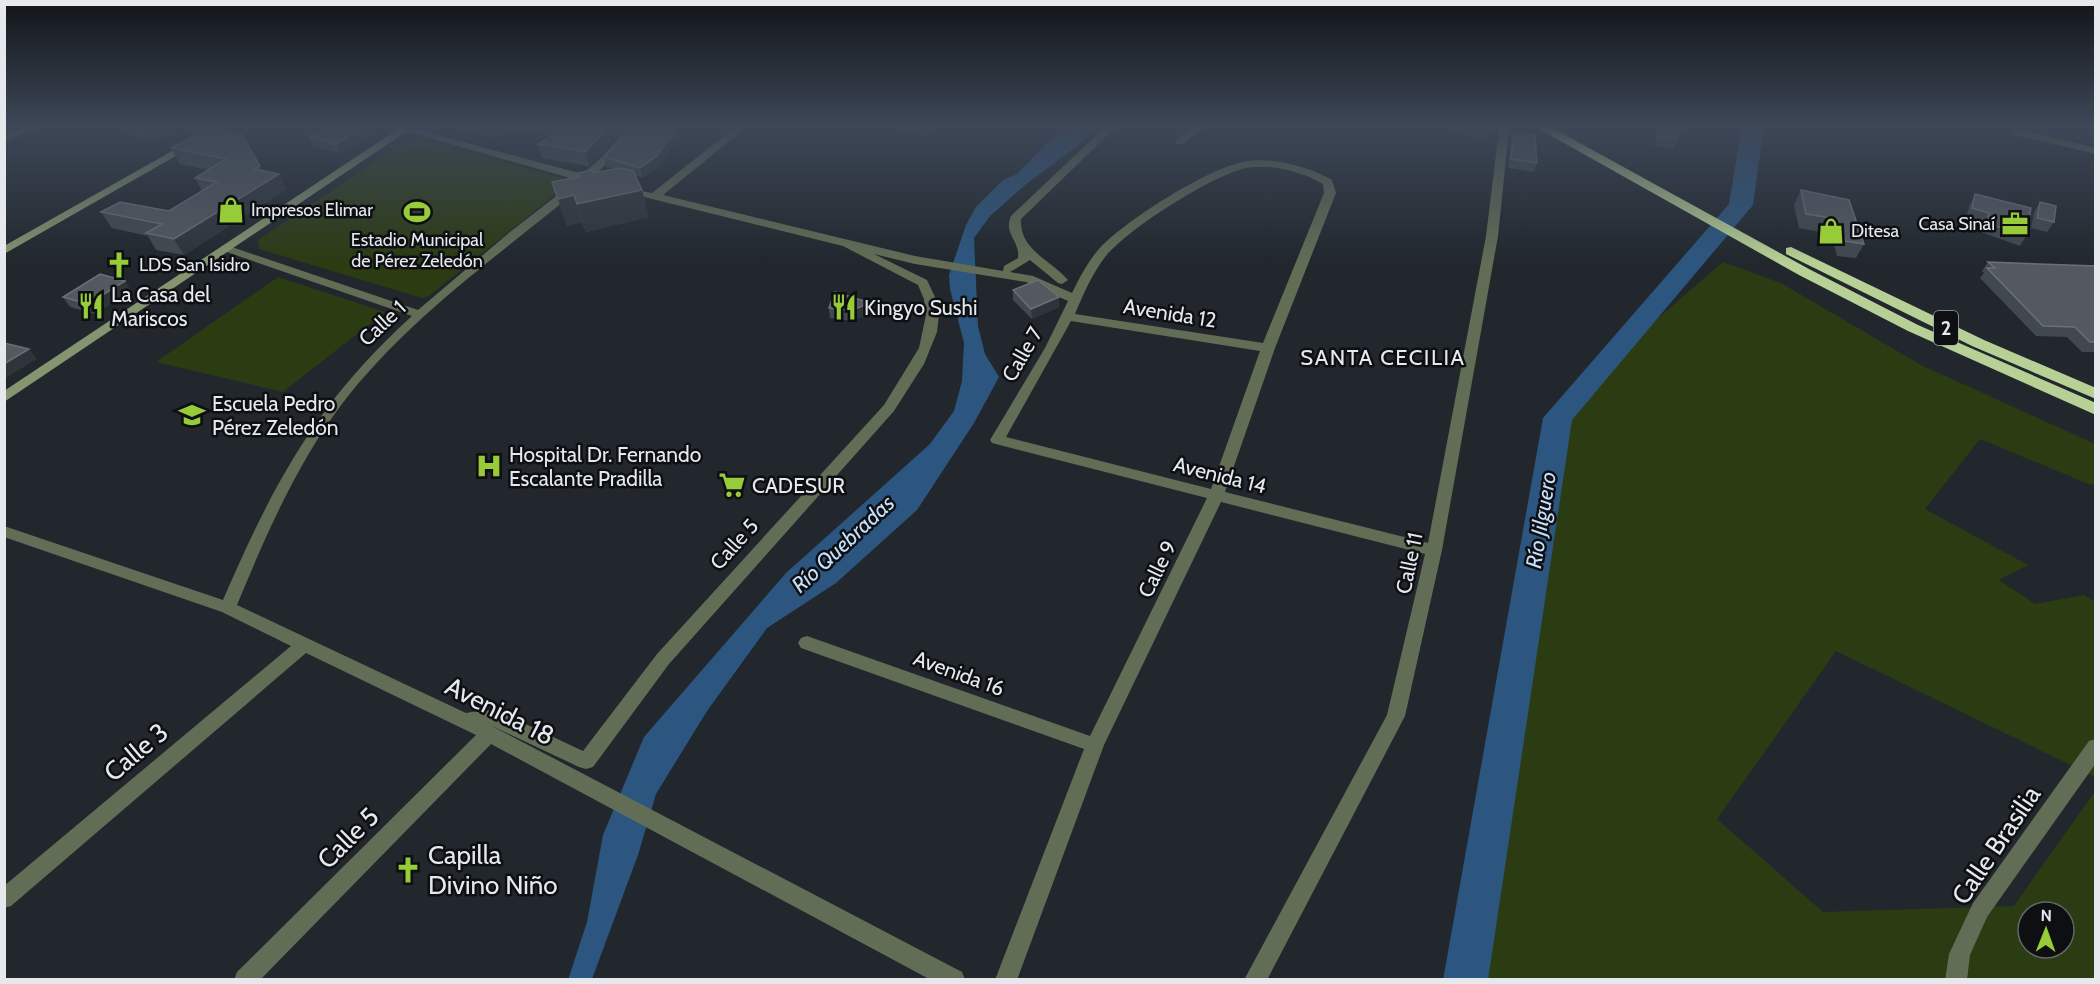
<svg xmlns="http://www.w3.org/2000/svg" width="2100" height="984" font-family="Cabin,sans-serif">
  <rect width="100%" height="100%" fill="#21272d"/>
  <path fill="#2b3b12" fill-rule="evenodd" d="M419,140L567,179L568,184L429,296L422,298L259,249L258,240L400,145Z
    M1723,262L1781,283L1921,365L2095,444V484L2091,485L1980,439L1925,509L2028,565L1999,580L2035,604L2084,595L2095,602V777L1836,651L1717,819L1823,912L2014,906L2095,791V979L1465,980L1558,418L1599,369ZM2028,912H2064V948H2028Z
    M278,277L385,312L283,392L156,362Z"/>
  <path fill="#2c5680" d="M1071,125H1098L1077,146L1025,185L990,216L974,238L978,326L985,354L999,377L974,423L917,510L836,583L767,628L707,711L656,794L638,855L592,979L568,980L587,922L603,835L644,737L786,573L930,444L954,411L962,381L964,343L950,289L949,275L966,225L976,207L1003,180L1017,174L1050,140Z"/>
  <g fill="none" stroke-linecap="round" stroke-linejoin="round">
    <path fill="#2c5680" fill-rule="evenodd" d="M1742,125H1764L1753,205L1572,420L1488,980H1443L1543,418L1729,204Z"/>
    <path fill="#626d56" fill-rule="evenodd" d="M30,125H44L4,142V135Z
      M173,125H189L214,134L209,137Z
      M384,125H400L583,174L603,156L630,125H640L626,144L593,177L599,179V183L587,182C503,253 409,316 342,404C296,465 266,535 237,605L466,713L483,710L498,711L583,751L657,654L884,405L919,348L926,315L924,299L918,285L843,246L620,191V187L652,193L738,125H749L663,195L915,256L1003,271L1004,266L1018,258C1020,240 1003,234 1011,216L1107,125H1118L1021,219C1019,250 1051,260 1068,280L1062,284L1058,283L1030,260L1010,272L1033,276L1072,293C1079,279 1087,263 1098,250C1124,221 1209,167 1247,161C1276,158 1307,166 1332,180L1336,193L1275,348L1225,492L1428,543L1486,236L1499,129L1502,125H1513L1509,130L1498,236L1442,550L1405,716L1267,980H1244L1387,715L1425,554L1221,502L1104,745L1017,980H995L1084,749L801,648L798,643L801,638L807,636L1090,736L1207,498L992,443L990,440L1045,348L1068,301L1026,282L915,264L874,254L927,280L936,299L939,315L937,332L924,364L894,411L669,664L593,767L586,769L579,767L490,725L962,972L965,980H931L491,744L260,980H234L237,972L476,735L306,653L11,906L4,908V886L291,646L222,612L4,537V526L223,600C273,484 317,402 412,316L221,250V246H229L418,310L510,232L577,180ZM1271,167C1290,170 1306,174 1323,184L1324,193L1263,343L1075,314C1083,295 1092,274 1105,257C1128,229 1204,181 1239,170C1249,166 1260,167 1271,167ZM1071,321L1260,351L1211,489L1006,437Z
      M1195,125H1206L1184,144H1176V140Z
      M2016,129L2096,148V154L2012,134V130Z
      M2096,739V763L1987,917L1970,955L1967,980H1945L1949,954L1973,903L2089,741Z"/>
    <path fill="#859570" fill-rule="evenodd" d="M218,125H230L4,254V246Z
      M404,125H416L4,402V391Z"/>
    <path fill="#b7d096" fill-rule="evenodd" d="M1532,125H1547L1809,269L1918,325L2096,403V415L1908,331L1799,275Z
      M1791,247L1984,340L2096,388V399L1972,346L1786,254V248Z"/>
  </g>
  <path fill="#42484f" d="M109,125H166L171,133L151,142Z
    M331,125H377L379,130L340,153L313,147L309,137Z
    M449,125H620L621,132L589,166L542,158L538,144L559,130L509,129L494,138L450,126Z
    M883,125H937L927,136L883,126Z
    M1453,125H1496L1486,140L1451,131Z
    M1661,125L1677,140L1674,149L1654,145Z
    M206,129L287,189L184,255L156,250L148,236L112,228L101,212L169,211L202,191L195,178L208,170L180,164L171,148Z
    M1514,132L1537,163L1534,172L1508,168L1511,141Z
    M678,137L659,166L642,178L635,175L649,217L586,232L582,222L567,226L552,182L614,169L606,167L604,157Z
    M1801,190L1849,200L1864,244L1856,258L1837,256L1831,234L1799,228L1794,205Z
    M1975,194L2026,236L2020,246L1981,232L1983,222L1966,218L1970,204Z
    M2040,202L2054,222L2047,232L2031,228L2034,212Z
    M1988,262L2096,266V352H2082L2067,337L2036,336L1980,278L1984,273L1982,271Z
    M131,290L95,314L70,307L63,297Z
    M1013,290L1059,307L1032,319L1013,300Z
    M829,308L872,313L851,321L830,318Z"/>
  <path fill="#2e343a" d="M162,125H166L171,133L151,142L146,133Z
    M368,125H377L379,130L340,153L336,144Z
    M489,125H508L509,129L494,138Z
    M611,125H620L621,132L589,166L585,152Z
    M926,125H937L927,136Z
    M1493,125H1496V127L1486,140L1488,130Z
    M676,128L678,137L659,166L642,178L640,168Z
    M260,166L268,181L279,174L287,189L184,255L174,239L255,169Z
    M642,190L649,217L586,232L577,204Z
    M574,195L582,222L567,226L558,199Z
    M125,281L131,290L95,314L88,304Z
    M1059,297V307L1032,319L1031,309Z
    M871,303L872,313L851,321L849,311Z
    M29,349L37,359L4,379V364Z"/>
  <path fill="#545960" stroke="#6a7076" stroke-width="1.5" d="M126,125H162L146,133Z
    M331,125H368L336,144L309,137Z
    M567,125H611L585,152L538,144Z
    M634,125L676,128L657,156L640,168L604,157Z
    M1467,125H1493L1488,130Z
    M1661,125H1682L1677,140L1657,136Z
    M206,129L242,135L260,166L255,169L279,174L174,239L146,233L162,224L101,212L120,202L169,211L217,182L195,178L226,159L171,148Z
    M1514,132L1535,135L1537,163L1511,159Z
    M620,168L633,171L642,190L577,204L574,195L558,199L552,182L579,177L578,173L591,170L593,173Z
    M1801,190L1849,200L1864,244L1845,241L1838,219L1806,214Z
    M1975,194L2031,208L2026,236L1987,223L1989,213L1972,208Z
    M2040,202L2056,206L2054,222L2037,218Z
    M1988,262L2096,266V342H2090L2075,327L2043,326L1987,268H1995Z
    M100,274L125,281L88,304L63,297Z
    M1038,280L1059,297L1031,309L1013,290Z
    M835,292L871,303L849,311L829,308Z
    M4,343L29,349L4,364Z"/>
  <linearGradient id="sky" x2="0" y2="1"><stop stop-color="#121519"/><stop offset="0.48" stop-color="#3d4757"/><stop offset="1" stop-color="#3d4757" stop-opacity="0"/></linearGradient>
  <rect width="2100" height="263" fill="url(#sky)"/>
  <defs>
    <g id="shop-bare" transform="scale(2.07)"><path d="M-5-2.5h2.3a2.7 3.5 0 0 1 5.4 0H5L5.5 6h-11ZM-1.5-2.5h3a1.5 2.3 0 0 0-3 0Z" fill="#97cc38" stroke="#0d0f12" stroke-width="2.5" paint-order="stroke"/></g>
    <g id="stadium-bare" transform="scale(2.07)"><path d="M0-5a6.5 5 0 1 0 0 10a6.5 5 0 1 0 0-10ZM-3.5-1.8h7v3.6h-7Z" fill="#97cc38" stroke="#0d0f12" stroke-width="2.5" paint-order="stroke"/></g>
    <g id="office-bare" transform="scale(2.07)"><path d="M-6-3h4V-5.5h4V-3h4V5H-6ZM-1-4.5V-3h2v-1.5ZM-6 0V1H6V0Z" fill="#97cc38" stroke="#0d0f12" stroke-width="2.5" paint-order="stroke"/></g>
    <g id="church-bare" transform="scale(2.07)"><path d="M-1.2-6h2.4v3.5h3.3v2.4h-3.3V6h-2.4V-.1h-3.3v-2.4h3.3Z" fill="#97cc38" stroke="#0d0f12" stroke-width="2.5" paint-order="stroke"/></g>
    <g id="restaurant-bare" transform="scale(2.07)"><path d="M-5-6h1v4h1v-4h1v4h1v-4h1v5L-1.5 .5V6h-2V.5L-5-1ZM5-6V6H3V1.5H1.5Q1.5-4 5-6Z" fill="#97cc38" stroke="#0d0f12" stroke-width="2.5" paint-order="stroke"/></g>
    <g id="school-bare" transform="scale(2.07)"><path d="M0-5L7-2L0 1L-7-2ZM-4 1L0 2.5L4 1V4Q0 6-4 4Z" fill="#97cc38" stroke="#0d0f12" stroke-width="2.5" paint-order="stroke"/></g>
    <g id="hospital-bare" transform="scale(2.07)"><path d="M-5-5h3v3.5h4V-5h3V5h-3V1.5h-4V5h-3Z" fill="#97cc38" stroke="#0d0f12" stroke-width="2.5" paint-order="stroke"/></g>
    <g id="supermarket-bare" transform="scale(2.07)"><path d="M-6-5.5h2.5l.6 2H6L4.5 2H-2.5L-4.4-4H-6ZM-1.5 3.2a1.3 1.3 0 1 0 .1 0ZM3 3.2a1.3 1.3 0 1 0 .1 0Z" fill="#97cc38" stroke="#0d0f12" stroke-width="2.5" paint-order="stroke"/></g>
  </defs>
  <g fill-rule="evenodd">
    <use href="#shop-bare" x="231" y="210"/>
    <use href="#stadium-bare" x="417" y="212"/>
    <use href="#office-bare" x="2015" y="224"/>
    <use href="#shop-bare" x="1831" y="231"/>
    <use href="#church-bare" x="119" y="265"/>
    <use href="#restaurant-bare" x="91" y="306"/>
    <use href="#restaurant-bare" x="844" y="307"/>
    <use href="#school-bare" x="192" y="415"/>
    <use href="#hospital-bare" x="489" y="466"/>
    <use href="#supermarket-bare" x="732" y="485"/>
    <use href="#church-bare" x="408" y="870"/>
  </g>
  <g text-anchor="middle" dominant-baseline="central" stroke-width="5" stroke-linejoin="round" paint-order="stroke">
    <g font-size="18" fill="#e5e9ee" stroke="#0d0f12" text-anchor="start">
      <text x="251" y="210">Impresos Elimar</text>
      <text x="1995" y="224" text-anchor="end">Casa Sinaí</text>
      <text x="1851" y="231">Ditesa</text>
      <text x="417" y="240" text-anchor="middle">Estadio Municipal<tspan x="417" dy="21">de Pérez Zeledón</tspan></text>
      <text x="139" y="265">LDS San Isidro</text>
    </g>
    <rect fill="#0d0f12" stroke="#a4a8ac" stroke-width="1.5" x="1934" y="311" width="24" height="34" rx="4.5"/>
    <g font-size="20" font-weight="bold" fill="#e5e9ee">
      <text x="1946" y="328">2</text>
    </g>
    <g font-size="21" fill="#e5e9ee" stroke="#0d0f12" text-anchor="start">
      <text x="111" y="294">La Casa del<tspan x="111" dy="24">Mariscos</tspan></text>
      <text x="864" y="307">Kingyo Sushi</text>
      <text x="212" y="403">Escuela Pedro<tspan x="212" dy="24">Pérez Zeledón</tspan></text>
      <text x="509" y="454">Hospital Dr. Fernando<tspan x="509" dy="24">Escalante Pradilla</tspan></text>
      <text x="752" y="485">CADESUR</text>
    </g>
    <g font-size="21" fill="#e5e9ee" stroke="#0d0f12">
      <text transform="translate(1170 313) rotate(9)">Avenida 12</text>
      <text transform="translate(382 323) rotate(-43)">Calle 1</text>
      <text transform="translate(1022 354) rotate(-60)">Calle 7</text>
      <text transform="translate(1220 475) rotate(14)">Avenida 14</text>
      <text transform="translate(734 544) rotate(-48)">Calle 5</text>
      <text transform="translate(1409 563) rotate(-78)">Calle 11</text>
      <text transform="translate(1157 569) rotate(-64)">Calle 9</text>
      <text transform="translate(959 673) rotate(20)">Avenida 16</text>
    </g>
    <g font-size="22" letter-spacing="1.5" fill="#e5e9ee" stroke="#0d0f12">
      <text x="1383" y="357">SANTA CECILIA</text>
    </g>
    <g font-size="22" font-style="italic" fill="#c6dffa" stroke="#0d0f12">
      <text transform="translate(1541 520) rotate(-81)">Río Jilguero</text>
      <text transform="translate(843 544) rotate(-43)">Río Quebradas</text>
    </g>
    <g font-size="26" fill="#e5e9ee" stroke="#0d0f12">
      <text transform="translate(500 711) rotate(27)">Avenida 18</text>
      <text transform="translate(136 752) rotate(-40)">Calle 3</text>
      <text transform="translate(348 838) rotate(-45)">Calle 5</text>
      <text transform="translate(1996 845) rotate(-56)">Calle Brasilia</text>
    </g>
    <g font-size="26" fill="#e5e9ee" stroke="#0d0f12" text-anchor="start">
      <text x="428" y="855">Capilla<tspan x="428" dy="30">Divino Niño</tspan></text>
    </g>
  </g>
  <rect width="2100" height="984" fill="none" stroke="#e5e9ee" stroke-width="12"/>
  <g transform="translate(2046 930) rotate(1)"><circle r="28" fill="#0d0f12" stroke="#63666a" stroke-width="1.5"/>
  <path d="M0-4.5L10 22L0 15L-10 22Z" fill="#97cc38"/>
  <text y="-9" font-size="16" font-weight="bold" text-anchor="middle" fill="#e5e9ee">N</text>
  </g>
</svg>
